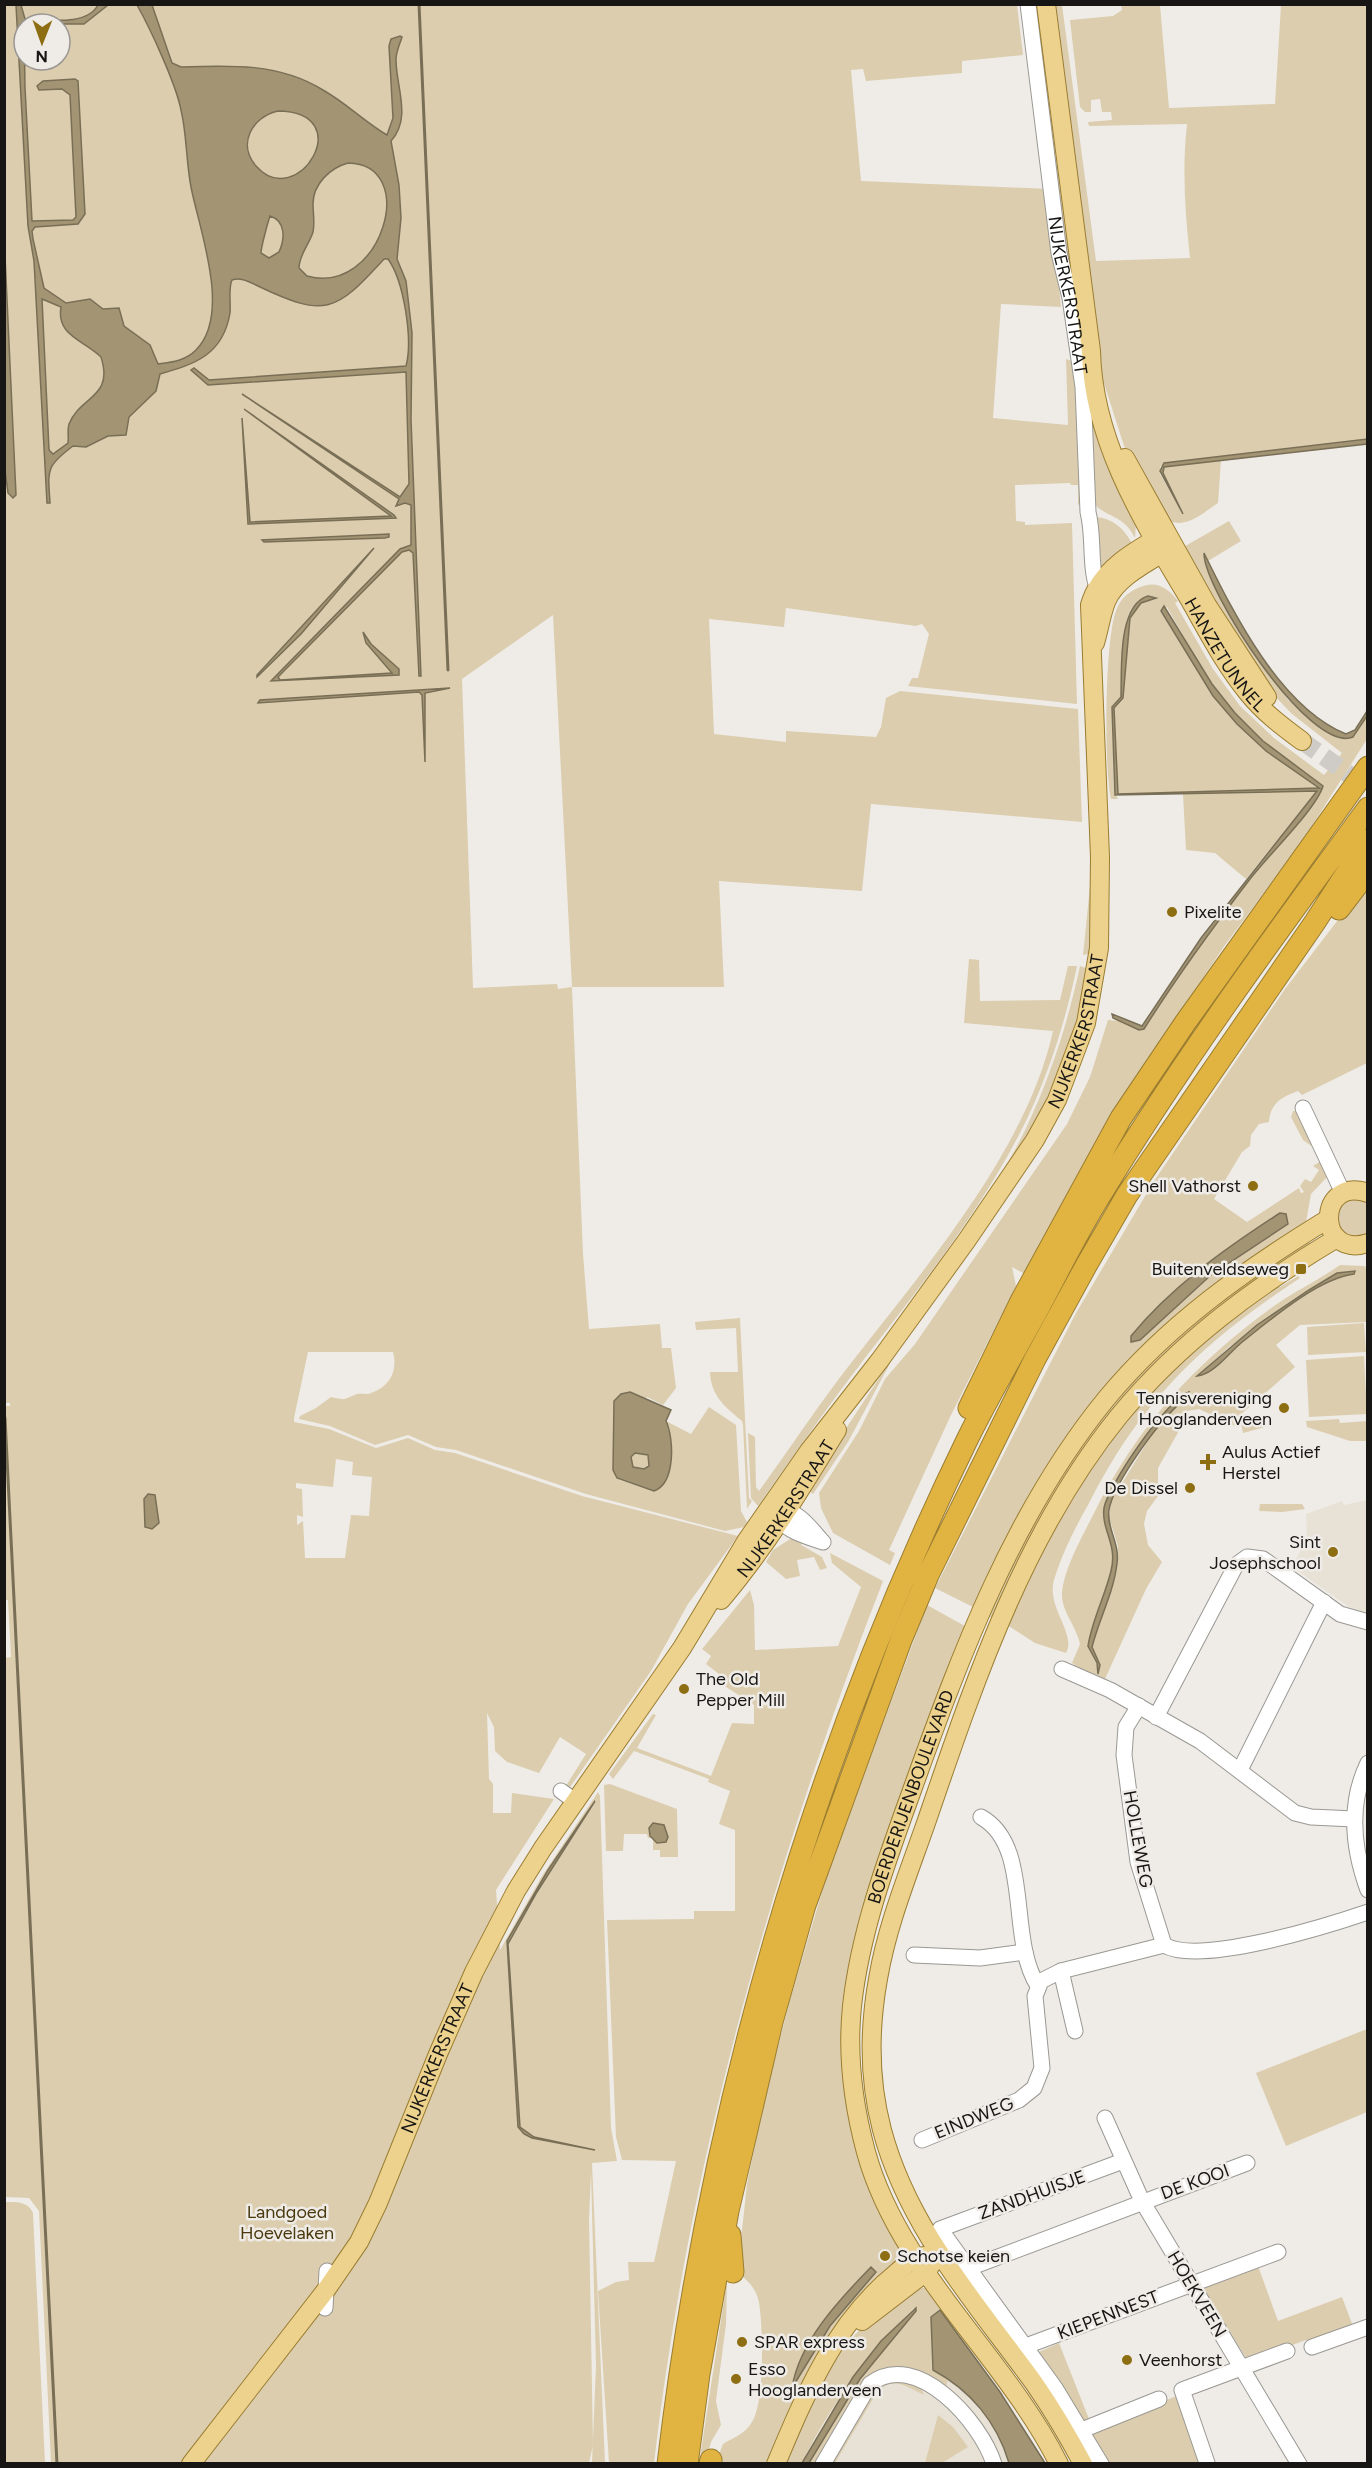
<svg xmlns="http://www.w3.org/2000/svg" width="1372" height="2468" font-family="Figtree,sans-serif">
  <rect width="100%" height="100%" fill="#efece7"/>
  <path fill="#e8e2d6" d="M1367,1500H1368L1367,1613L1349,1607L1292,1567L1307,1538L1306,1514L1342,1501L1344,1505Z
    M914,2310L983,2405L1015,2464H806Z"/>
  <path fill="#dbcdae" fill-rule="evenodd" d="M21,4L1017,5L1023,55L962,61V73L866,81L863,69L851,70L861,181L1050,189L1061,307L1001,304L993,418L1068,425L1066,359L1075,362L1083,502L1078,505V485H1071L1070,483L1015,485L1016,521L1025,522V525L1072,523L1077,704L908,686L912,678H918L929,634L922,624L916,626L786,608L784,627L709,619L714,734L786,742V731L876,737L881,727L886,698L900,691L1078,709L1082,822L871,804L862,891L719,881L724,987H572L583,1254L589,1329L660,1324L662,1348H671L676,1388L663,1405L647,1397L615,1439L613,1470L620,1480L654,1491C674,1478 675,1441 666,1421L691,1434L709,1407L736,1425L741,1511L747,1522L744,1527L725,1531L586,1494L456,1450L436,1447L408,1435L375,1445L330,1426L299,1419L300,1416L316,1408L331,1397C348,1401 343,1399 357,1394C362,1393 367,1395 371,1393C390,1386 398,1371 393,1352H308L294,1418V1422L329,1429L376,1448L408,1438L435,1450L455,1453L582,1496L738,1536L688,1604L651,1671L568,1790L564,1789L586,1754L560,1737L539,1773L507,1762L495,1751L494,1727L487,1713L489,1779L493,1784V1813H511L512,1793L554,1799L496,1890L500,1950L542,1876L598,1792L600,1796L611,2128L617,2161L592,2163L605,2463H592L596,2366L591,2172L589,2219L593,2445L589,2463H51L39,2211L29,2198L4,2197V1658L11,1657L8,1600H4V1406H10V1403H4V10L6,5H16L17,7ZM24,24H60V60H24ZM553,615L572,987L558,989L557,984L473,988L462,679ZM336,1459L353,1462L352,1475L372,1477L369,1516L351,1515L345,1558H305L303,1521L297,1525V1515L303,1517L302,1489L296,1488V1483L333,1487ZM595,1801L537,1892L508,1945L520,2127L534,2137L595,2150L532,2138L520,2130L507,1941L548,1870Z
    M1031,5H1041L1075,283L1068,278Z
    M1053,5H1062L1096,261L1190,258C1185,212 1182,169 1187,124L1089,126L1088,122L1112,120L1111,112H1102L1100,99L1091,100V112H1085L1080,107L1070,20L1113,16L1122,10L1121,5H1160L1169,108L1275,104L1281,5H1367V439L1164,463L1160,467V474L1183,514L1163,473L1164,467L1221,460L1218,503C1204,512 1186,530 1168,520L1135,470L1124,446L1102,377Z
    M1089,386L1097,438L1136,524L1135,538C1123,513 1104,518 1093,502Z
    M1094,517C1114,518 1124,529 1133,545L1101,575Z
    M1229,521L1241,541L1208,561L1205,554L1217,591L1288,700L1322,727L1343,738L1355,735L1367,716V739L1303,840L1225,945L1155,1050L1025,1274L1012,1267L1016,1286L951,1415L889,1550L895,1553L890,1565L833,1533L821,1508L819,1493L859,1431L885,1379L915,1344L1067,1124L1090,1077L1108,1020L1120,1021L1139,1030L1144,1029C1177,979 1211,930 1247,882C1272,849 1300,820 1322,785C1287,761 1251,735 1225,701C1202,672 1185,639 1167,607L1161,612L1213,696L1237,724L1266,751L1319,788L1246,792L1317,791L1246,879L1215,853L1186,850L1183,794L1243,791L1118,794L1114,708L1123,698L1130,618L1141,603L1155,599L1148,596C1111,607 1130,671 1121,697C1119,701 1114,705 1112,708L1114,792L1118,799H1111C1104,769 1104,631 1118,606C1124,594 1135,588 1147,585C1159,582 1171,591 1178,601L1175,603L1213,669L1240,706L1274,738L1324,775L1342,753L1292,714L1271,692L1180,549Z
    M1092,867L1093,953L1083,955Z
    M1367,882V1063L1302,1095L1298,1091C1281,1097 1270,1104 1269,1122L1259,1124L1251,1135L1250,1146L1242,1152L1214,1199L1247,1222L1299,1188L1301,1193L1304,1192L1300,1186L1305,1179L1311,1182L1319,1170L1313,1166L1321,1161L1329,1175L1311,1194L1306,1222L1126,1372L977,1609L935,1588L1076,1313L1154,1181L1285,989ZM1280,1213L1288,1224L1211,1275L1147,1334L1214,1259Z
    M969,959L979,960L980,1001L1060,1000L1068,966H1077C1066,1019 1050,1071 1026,1121C984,1207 923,1283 865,1358C828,1406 793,1456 758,1506L751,1498L748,1433L755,1437L756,1487L759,1491C786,1454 811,1416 838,1380C915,1279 1025,1157 1053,1031L964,1023Z
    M1080,966L1091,970L1082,1017L1045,1112L902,1322L899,1321C943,1258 994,1196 1027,1126C1051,1075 1068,1022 1080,966Z
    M1293,1111H1298L1314,1148L1303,1140L1291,1117Z
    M1343,1199L1367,1200V1236L1344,1237L1334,1213Z
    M1308,1240L1313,1248L1140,1388L997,1621L985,1614L1054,1475L1171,1334Z
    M1340,1265L1365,1266L1368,1272L1367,1349L1366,1322L1300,1325L1276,1345L1295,1367L1239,1416H1268L1269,1426L1243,1433L1241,1423L1235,1426L1199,1409L1187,1411L1189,1413L1158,1468V1496L1147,1511L1144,1524L1148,1545L1162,1562L1146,1589L1105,1679L1074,1669L1075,1665L1072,1663L1080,1644C1077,1627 1061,1611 1062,1593C1064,1569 1081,1539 1092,1517C1135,1429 1194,1363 1274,1306C1295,1291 1319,1280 1340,1265ZM1355,1271L1354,1274C1309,1280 1242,1342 1207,1373L1203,1371L1229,1347L1337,1273ZM1188,1391L1156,1428L1111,1501L1109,1517L1118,1546L1117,1564L1092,1647L1099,1662L1100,1672L1088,1646C1093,1617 1110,1591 1113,1562C1115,1543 1102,1528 1104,1509C1108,1482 1164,1405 1188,1391Z
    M1298,1276L1300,1278C1203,1342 1141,1400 1088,1505C1075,1528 1062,1554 1054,1580C1046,1607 1077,1634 1066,1653L1035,1643L1004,1623L1045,1532L1145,1390L1276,1283L1280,1287Z
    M740,1318L749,1498L752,1501L747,1509L743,1425L742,1421C725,1407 711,1396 710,1372H738L736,1328L696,1330L695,1322Z
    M1364,1323L1366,1352L1308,1355L1307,1327Z
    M895,1354L848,1442L813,1494L806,1489Z
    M1364,1356L1367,1414L1309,1417L1306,1360Z
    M1339,1419L1340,1423L1367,1421V1441H1350L1307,1427L1306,1421Z
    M631 1461a9 9 0 1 1 18 0a9 9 0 1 1-18 0Z
    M1260,1504H1302L1305,1509L1282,1512L1259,1511Z
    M795,1536L803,1539L801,1545L822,1557L827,1568L820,1570L814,1557L797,1560L800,1576L786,1579L766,1562L773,1550Z
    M830,1553L883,1581C773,1863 689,2162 654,2463H609L598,2291L616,2282L629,2280L628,2262H654L676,2161L622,2160L616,2137L607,1920L694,1919V1911H735V1830L719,1824L730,1791L708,1782L709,1779L634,1751L613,1779L609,1774L653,1714L656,1715L637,1748L711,1776L732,1723L754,1724V1705L720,1683L719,1674L706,1664L711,1656L702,1649L750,1590L754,1605L755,1650L838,1646L861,1587L832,1563Z
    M927,1605L972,1630L857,1958L858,2153L869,2187L899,2248V2262L878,2284L772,2463L715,2464L723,2444C734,2437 744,2435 752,2422C765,2403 763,2325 759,2303C757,2290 749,2281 739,2274L738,2267L747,2184L763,2105L790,2000L827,1875ZM871,2267L876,2273L830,2326L792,2387C806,2339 836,2302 871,2267Z
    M610,1784L677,1809L678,1857H660V1850H653V1838L657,1843L651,1825L649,1830L652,1838H648L647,1834H624L623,1851H606L604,1785Z
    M1367,2029V2112L1286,2146L1256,2073Z
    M5,2202C16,2202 28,2201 33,2213L45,2463H5Z
    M1258,2266L1278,2321L1342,2297L1354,2329L1318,2343L1306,2340L1248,2361L1202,2287Z
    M727,2281L726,2324L716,2401L721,2425L711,2442L705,2463L699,2464Z
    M919,2287L929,2289L946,2304L931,2317L932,2367L948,2379L945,2391L887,2371L819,2463H809C836,2407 874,2357 916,2311L913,2309C868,2355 830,2405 802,2463L784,2464C806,2414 826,2358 869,2321C884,2308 902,2298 919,2287Z
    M1059,2343L1089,2419L1084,2421L1039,2352Z
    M897,2379L921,2388L924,2395C906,2386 891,2375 876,2394L835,2463L826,2464L870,2392Z
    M1179,2395L1201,2463H1109L1090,2431Z
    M938,2415L953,2427L968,2447L942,2463H925Z"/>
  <path fill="#a39573" stroke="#796f56" stroke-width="1.5" fill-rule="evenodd" d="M16,5H21L25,19C46,19 86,27 98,5H108L84,24H24L25,88L32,221L73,220L76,217L70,95L62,89L39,90L37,86L43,81L75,79L78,81L85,214L78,224L35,227L32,231L33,239L44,288L66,303L90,299L103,309L119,308L124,326L150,345L158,364C172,362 185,361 196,350C232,314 199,229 191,187C186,161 187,135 181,110C176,84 150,28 137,5H152L172,63L181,67C230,65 280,63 323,90C346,103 365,122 387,135L393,118L389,46L391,39L400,36L402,37C400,44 396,51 396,60C396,87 412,118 391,141L399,185L401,218L397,259L406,281L412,333L411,420L421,676H419L413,553L409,550L402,552L278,677L280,680L392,673L366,643L363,632L371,644L399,669V675L271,681L400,549L411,545V505L405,503L396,506L399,499L242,394L400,497L409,484L406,372L208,385L191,370L194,368L209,380L406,366C413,340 404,281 388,259H384C335,313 325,318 258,286C249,282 241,277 232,280C228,289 231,302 230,313C223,355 195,364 160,374L156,391L129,417L126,435L108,436L86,447L73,446C45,467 48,470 50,503H47L34,261L28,226ZM278,111C360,112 297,213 256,166C237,144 252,117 278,111ZM348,163C421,164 381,297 307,276L299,268C299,255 309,245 313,232C315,223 313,213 313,204C313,184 330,168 348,163ZM270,216C286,221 285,239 279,252L269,258L261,253C261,247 268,222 270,216ZM42,299L61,307C56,336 84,340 101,357C114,398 81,395 69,424C67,430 69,437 68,443L53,454L49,450Z
    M5,256L16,495L13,498L8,493L4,463Z
    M244,409L394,515L396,518L248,524L242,418L250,522L391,516Z
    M1367,439V444L1164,467L1163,473L1183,514L1160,471L1164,463Z
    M389,534V537L385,538L264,542L262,540Z
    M374,548L301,634L257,677V675Z
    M1204,553C1234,614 1280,707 1346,734L1355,730L1367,711V716L1353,737C1310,755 1203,589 1204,553Z
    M1148,596L1156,598L1141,603L1130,618L1123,698L1114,708L1118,794L1319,788L1266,751L1237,724L1213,696L1161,611L1164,606L1212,684L1235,713L1263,741L1323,786C1316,810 1264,859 1247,883C1211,930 1176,978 1144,1029L1139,1030L1113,1018L1112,1014L1142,1026L1201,938L1317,791L1115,795L1112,707L1121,697C1122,671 1117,605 1148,596Z
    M450,688L425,693V762L422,695L419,692L258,703L260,700Z
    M1280,1213L1286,1214L1288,1224L1211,1275L1140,1340L1131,1342V1336C1172,1286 1226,1248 1280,1213Z
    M1355,1271L1354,1274C1317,1279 1270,1320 1241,1343C1229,1353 1213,1375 1197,1376L1257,1325L1309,1290L1337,1273Z
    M630,1392L671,1410L666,1421C674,1438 676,1483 654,1491L617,1478L613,1470L614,1401L621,1394ZM635,1453L648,1455L649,1466L644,1469L633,1467L631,1457Z
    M1189,1392L1187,1398C1165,1411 1113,1484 1109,1510C1106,1527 1120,1543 1117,1563C1114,1592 1099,1619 1092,1647L1100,1665L1098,1674L1097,1663L1088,1646C1092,1620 1105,1596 1111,1571C1118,1544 1101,1530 1104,1508C1108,1485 1167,1399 1189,1392Z
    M148,1494L155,1495L159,1523L152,1529L145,1527L144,1499Z
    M595,1801L537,1892L508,1944L520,2127L534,2137L595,2150L532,2138L524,2134L518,2127L507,1941L548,1870Z
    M653,1823L664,1825L668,1837L666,1842L657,1843L650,1836L649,1828Z
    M871,2267L876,2272L830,2326L792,2388C799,2342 839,2300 871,2267Z
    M916,2308V2311L860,2379L809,2463H802L853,2377L881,2341Z
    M940,2310L1000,2392L1045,2463H1009C997,2422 970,2390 933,2370L931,2317Z"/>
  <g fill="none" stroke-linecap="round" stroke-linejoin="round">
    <path stroke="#796f56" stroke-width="3" d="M419,4L448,670
      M5,1418L57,2464"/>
    <path stroke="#cfccc7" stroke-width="18" stroke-dasharray="18 9" stroke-linecap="butt" d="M1302,741L1368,788"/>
    <g stroke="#9a9893" stroke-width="17">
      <g id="minor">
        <path id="s1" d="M1028,4L1059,253L1070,298L1083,387L1088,512C1095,540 1088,569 1100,595"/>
        <path d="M1303,1108L1343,1193"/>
        <path d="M777,1508C798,1511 808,1525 821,1540"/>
        <path d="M774,1512C784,1531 803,1535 823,1542"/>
        <path d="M1062,1669L1110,1690L1200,1741L1295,1813L1311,1817L1354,1819"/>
        <path d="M1139,1706L1126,1727L1124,1755L1138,1862L1164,1945C1199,1966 1327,1926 1368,1912"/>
        <path d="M1156,1717L1236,1565L1247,1557L1263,1559L1340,1614L1368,1622"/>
        <path d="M1368,1763C1348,1804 1353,1849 1368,1890"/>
        <path d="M1240,1770L1324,1602"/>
        <path d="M561,1791L575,1801"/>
        <path d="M981,1817C1033,1846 1007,1938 1038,1986"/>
        <path d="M914,1955L980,1958L1025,1952"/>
        <path d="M1061,1971L1075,2031"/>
        <path d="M1105,2118L1142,2201L1299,2464"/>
        <path d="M922,2140L1019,2100L1034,2088L1042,2068L1035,1996L1041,1981L1061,1971L1164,1945"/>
        <path d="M969,2268L1247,2163"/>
        <path d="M325,2308L327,2271"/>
        <path d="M1026,2346L1278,2252"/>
        <path d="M1312,2347L1368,2327"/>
        <path d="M1082,2430L1159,2399"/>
        <path d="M1207,2463L1182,2390L1287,2351"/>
        <path d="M823,2464L870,2384C916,2348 981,2422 994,2464"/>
        <path d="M1101,2464L1055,2388L940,2229L1123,2161"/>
      </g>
    </g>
    <g stroke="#9a7d31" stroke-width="20">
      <g id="major">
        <path id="s2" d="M1046,4L1091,351C1093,442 1143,521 1188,597C1207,630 1224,664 1248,693C1263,712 1283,727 1302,741"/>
        <path d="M1125,458L1207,605L1267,697"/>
        <path d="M1095,643C1099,630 1101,615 1106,602C1116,577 1150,561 1171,548"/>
        <path d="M1368,1193C1316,1175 1316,1260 1368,1243"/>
        <path id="s3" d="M721,1600C766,1547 801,1489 837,1430"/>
        <path d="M862,2321L926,2272L933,2262"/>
        <path id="s4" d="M191,2464L326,2290L359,2242L378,2203L438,2054L474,1972L516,1891L543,1848L682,1648L747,1540L809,1451L880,1360L967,1240L1035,1140L1057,1100L1086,1023L1099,948L1100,857L1090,605C1100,569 1136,550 1166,533"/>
        <path d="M776,2464C805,2395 835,2323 894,2275C904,2266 912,2258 925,2256"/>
        <path id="s5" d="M1059,2464C1004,2354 899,2272 866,2152C853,2104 847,2055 852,2006C860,1933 886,1862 911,1793C960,1656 1013,1513 1106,1399C1169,1323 1245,1270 1328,1219"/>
        <path d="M1083,2464C1068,2436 1052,2409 1034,2383C976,2303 908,2228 882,2130C869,2081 869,2029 878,1979C887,1925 909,1872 927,1820C975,1680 1024,1533 1119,1416C1180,1342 1255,1287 1337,1238"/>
      </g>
    </g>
    <g stroke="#9a7d31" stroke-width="23">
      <path id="highway" d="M1339,909L1368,871
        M969,1408L1021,1301L1121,1118L1185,1023L1368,767
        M730,2235L733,2272
        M668,2464C710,2111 811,1760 967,1440C987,1399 1010,1360 1032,1320C1054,1280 1074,1238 1098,1199C1180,1064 1274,936 1368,808
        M687,2464L699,2374L728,2211L772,2022L805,1905L901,1640L928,1575L1035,1359L1087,1264L1127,1195L1315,922L1368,840
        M710,2464L711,2460"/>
    </g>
    <use href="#minor" stroke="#fff" stroke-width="15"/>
    <use href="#major" stroke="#edd28d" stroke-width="18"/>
    <use href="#highway" stroke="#e1b441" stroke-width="21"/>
  </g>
  <g fill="#8e6e12" stroke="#efece7" stroke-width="2">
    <circle cx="1172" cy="912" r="6"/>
    <circle cx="1253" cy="1186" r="6"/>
    <rect x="1295" y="1263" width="12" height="12" rx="3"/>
    <circle cx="1284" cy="1408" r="6"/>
    <path d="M1205 1453h6v6h6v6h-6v6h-6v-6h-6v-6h6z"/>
    <circle cx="1190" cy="1488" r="6"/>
    <circle cx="1333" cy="1552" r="6"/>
    <circle cx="684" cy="1689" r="6"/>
    <circle cx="885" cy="2256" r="6"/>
    <circle cx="742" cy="2342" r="6"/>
    <circle cx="1127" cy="2360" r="6"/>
    <circle cx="736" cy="2379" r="6"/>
  </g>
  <g text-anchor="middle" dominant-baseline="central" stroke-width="5" stroke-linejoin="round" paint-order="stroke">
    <g font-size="18" fill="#171614" stroke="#efece7">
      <text stroke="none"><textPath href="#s1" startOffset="294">NIJKERKERSTRAAT</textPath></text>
      <text stroke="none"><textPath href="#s2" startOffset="686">HANZETUNNEL</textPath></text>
      <text stroke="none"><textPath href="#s4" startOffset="1694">NIJKERKERSTRAAT</textPath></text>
      <text stroke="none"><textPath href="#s3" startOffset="112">NIJKERKERSTRAAT</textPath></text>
      <text stroke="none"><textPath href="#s5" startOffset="734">BOERDERIJENBOULEVARD</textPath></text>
      <text transform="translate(1138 1839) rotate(80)">HOLLEWEG</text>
      <text stroke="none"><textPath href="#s4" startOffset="478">NIJKERKERSTRAAT</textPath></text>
      <text transform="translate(974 2118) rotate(-22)">EINDWEG</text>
      <text transform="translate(1195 2182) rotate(-20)">DE KOOI</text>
      <text transform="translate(1032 2195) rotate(-20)">ZANDHUISJE</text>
      <text transform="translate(1197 2294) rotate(59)">HOEKVEEN</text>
      <text transform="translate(1108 2315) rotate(-21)">KIEPENNEST</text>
    </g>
    <g font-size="18" fill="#171614" stroke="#efece7" text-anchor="start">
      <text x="1184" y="912">Pixelite</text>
      <text x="1241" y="1186" text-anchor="end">Shell Vathorst</text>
      <text x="1289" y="1269" text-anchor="end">Buitenveldseweg</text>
      <text x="1272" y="1398" text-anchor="end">Tennisvereniging<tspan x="1272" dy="21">Hooglanderveen</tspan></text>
      <text x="1222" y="1452">Aulus Actief<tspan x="1222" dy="21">Herstel</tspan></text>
      <text x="1178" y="1488" text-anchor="end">De Dissel</text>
      <text x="1321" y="1542" text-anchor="end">Sint<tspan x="1321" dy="21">Josephschool</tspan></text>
      <text x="696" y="1679">The Old<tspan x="696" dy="21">Pepper Mill</tspan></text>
      <text x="897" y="2256">Schotse keien</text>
      <text x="754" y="2342">SPAR express</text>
      <text x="1139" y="2360">Veenhorst</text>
      <text x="748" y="2369">Esso<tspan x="748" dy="21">Hooglanderveen</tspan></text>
    </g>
    <g font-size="18" fill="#4a390d" stroke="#efece7">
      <text x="287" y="2212">Landgoed<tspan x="287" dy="21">Hoevelaken</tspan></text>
    </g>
  </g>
  <rect width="1372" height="2468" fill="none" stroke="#171614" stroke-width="12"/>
  <g transform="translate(42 42) rotate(181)"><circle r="28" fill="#efece7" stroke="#999693" stroke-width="1.5"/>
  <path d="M0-4.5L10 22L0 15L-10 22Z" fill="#8e6e12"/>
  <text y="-9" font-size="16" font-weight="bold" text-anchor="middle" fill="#171614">N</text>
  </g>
</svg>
